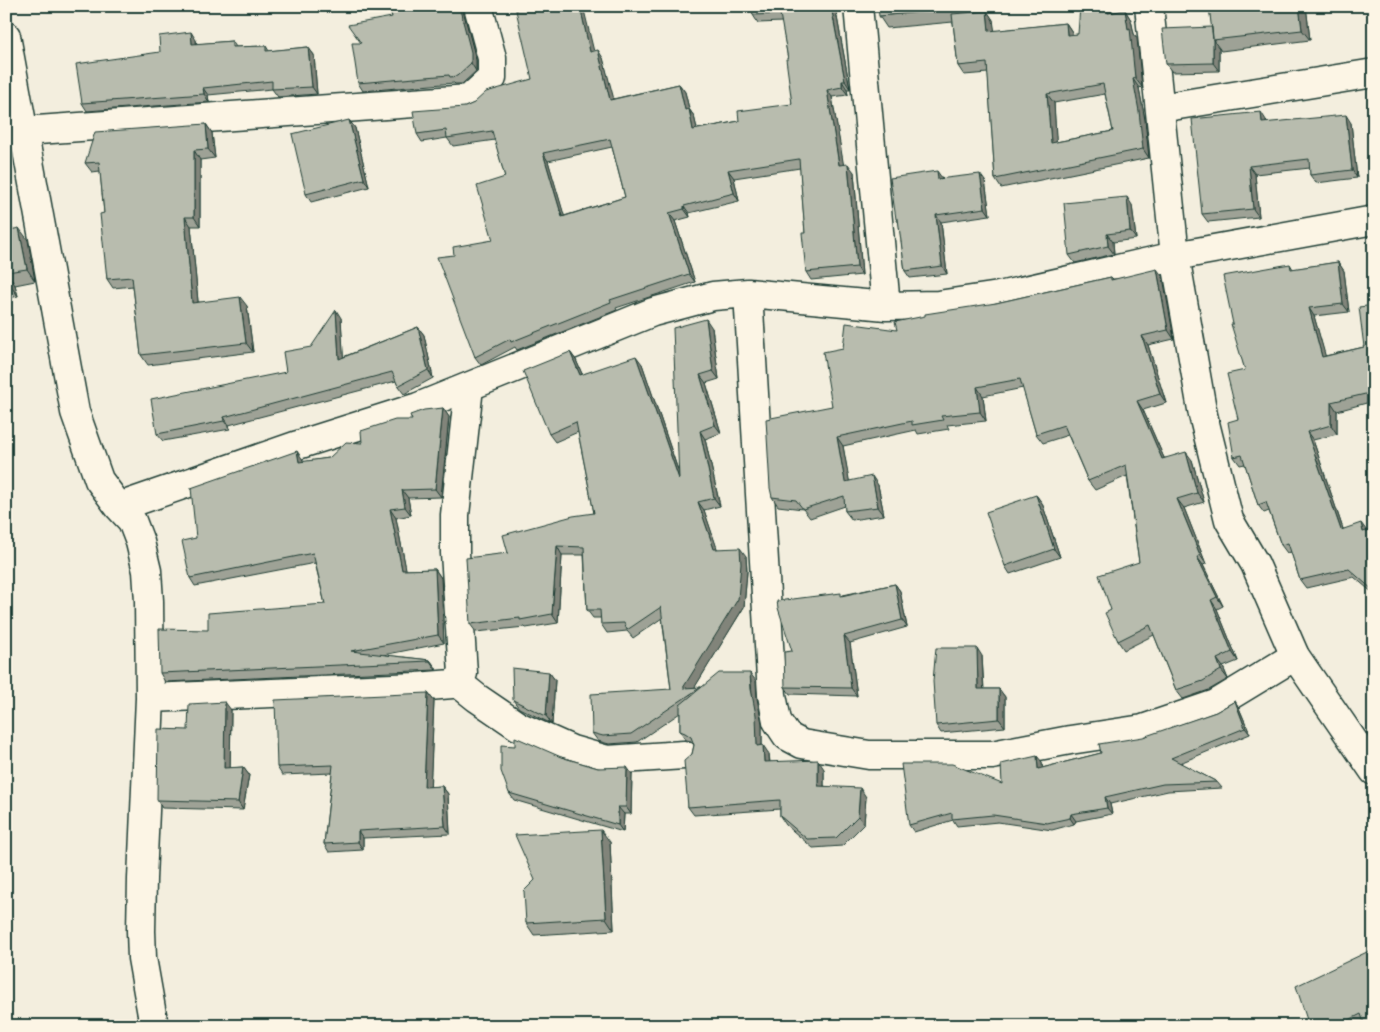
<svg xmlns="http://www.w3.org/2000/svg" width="1380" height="1032" font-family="Delius,sans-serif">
  <rect width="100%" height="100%" fill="#f3eede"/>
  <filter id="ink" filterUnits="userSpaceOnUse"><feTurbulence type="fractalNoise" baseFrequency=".02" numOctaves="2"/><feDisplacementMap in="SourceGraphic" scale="10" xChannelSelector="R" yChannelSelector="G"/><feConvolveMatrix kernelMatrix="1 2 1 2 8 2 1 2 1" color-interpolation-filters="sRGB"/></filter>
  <g filter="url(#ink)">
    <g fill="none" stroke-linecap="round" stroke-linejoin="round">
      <g stroke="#1f3d34" stroke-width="31">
        <path id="minor" d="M6,36L75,412L99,480L119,507L132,521L140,542L147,571L149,601L150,698L142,879L141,931L142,958L154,1026
          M1160,108L1374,73
          M24,131L469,99L492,78V58L478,6
          M748,293L772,695L777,721L787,736L802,744L869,755H992L1070,740L1143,729L1216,704L1295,656
          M886,306L938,305L999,296L1175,256L1374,220
          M119,507L298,445L418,407L653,312L713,296L748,293L886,306L858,6
          M457,682L477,698L518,726L572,750L607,760L684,755
          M150,698L417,687L452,684L461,678L463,673L455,553V515L469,387"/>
      </g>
      <g stroke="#1f3d34" stroke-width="31">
        <path id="tertiary" d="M1149,6L1175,256L1203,415L1229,520L1255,564L1295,656L1374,771"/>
      </g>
      <use href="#minor" stroke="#fcf5e5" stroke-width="28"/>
      <use href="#tertiary" stroke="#fcf5e5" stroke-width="28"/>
    </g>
    <path fill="#9ea296" stroke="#1f3d34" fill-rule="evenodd" d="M389,6H463V10L476,60V71L462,84H455L454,83L363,91L358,83L361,43L392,17Z
      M493,6H503L495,8Z
      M752,6H835L850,89H847L848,95L832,97L843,164L854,172L862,275L811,280L806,272L805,233L800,168L734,178L739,201L689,213L690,217L675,221L695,282L616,308L617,310L517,350L515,347L481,365L475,357L454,255L493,240L505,177L495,140L453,146L447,138L422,142L417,134L465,107L532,79L594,51L603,58L613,99L679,84L685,92L689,109L694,116L697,129L739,121L792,104L788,59L782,22L758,23L753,15ZM612,147L625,197L564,216L548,161Z
      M972,6L973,12L987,11L993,20L994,31L1066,23L1072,32V35L1078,34L1112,13L1125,10L1131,20L1134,34L1137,38L1142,87L1139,88L1145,120L1149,158L1001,188L995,179L988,73L964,75L958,66L953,22L887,28L879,16ZM1105,94L1113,131L1056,142L1054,103Z
      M1209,6H1306L1310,40L1221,51L1219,48V71L1172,72L1166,64L1212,27Z
      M196,40L197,44L232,41L236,47L266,46L269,51L308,47L314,55L317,94L278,97L272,89L208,95L209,102L87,111L82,103Z
      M349,120L355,128L369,187L311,202L306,194Z
      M1266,120L1267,123H1351L1357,178L1316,183L1310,175V168L1255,174L1259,217L1208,222L1202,214Z
      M206,124L212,133L215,158L200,160V226H191L198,302L247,306L253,352L148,365L141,355L133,286L113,288L107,279L104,213L100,171L92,172L85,163Z
      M942,179L985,181L990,215L941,222L947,274L910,278L905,271L899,223L896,219Z
      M1132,205L1136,239L1113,242L1114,254L1075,263L1069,255Z
      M6,213L10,230L28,240L35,281L15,285L18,296L6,299Z
      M1338,262L1344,271L1349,312L1314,316L1325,356L1364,347L1374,305V401L1337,411V434L1313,440L1343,529L1367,531L1374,529V594L1354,577L1306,588L1300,580L1291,552L1287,553L1281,545L1269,511L1264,513L1258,505L1245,464L1240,465L1234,457L1238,419L1245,370L1233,324L1290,264L1293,269Z
      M1111,277L1113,279L1163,277L1174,339L1148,345L1166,403L1143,410L1164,458L1192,460L1204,502L1184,508L1206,564L1203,565L1223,606L1217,609L1238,661L1223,667L1228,679L1209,690L1183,699L1176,690L1154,635L1124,650L1118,641L1111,610L1139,562L1127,476L1095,490L1088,481L1068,435L1043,443L1036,434L1023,388L983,396L986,421L947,425L949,429L918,434L916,430L843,446L849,481L878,485L884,515L852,520L845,511V506L810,518L803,509L778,506L772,497L832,406L843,348L897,330L996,303Z
      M341,318L343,357L418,327L424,335L433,378L404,394L398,386L396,381L229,425L230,429L163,441L157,434L286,372L311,347Z
      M712,328L719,379L706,383L721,433L705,439L720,506L704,510L717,549L746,556L747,572L744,607L694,688L756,681L757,698L762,723V745L769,754L770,762L824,769V786L866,797L864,824L842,846L813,848L786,825L780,816V809L694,815L688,807L692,754L694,745L691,741L686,740L680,731V713L637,742L609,744L598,741L592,733L671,689L662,618L633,638L627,631L607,633L601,624V618H593L587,610L584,555H562L558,623L526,628L525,627L476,632L470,624L508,553L594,513L578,432L555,442L549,434L570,352L576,360L582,374L642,364L678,470Z
      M443,408L449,417L441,497L408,498L411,515L396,518L406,570L435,569L441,578L444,643L383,655L430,660L436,668V670L165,682L160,673L208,630L325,604L315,563L195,586L190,578L196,538L303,460V462L329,458L412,420Z
      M1036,495L1042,503L1060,557L1010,574L1005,566Z
      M895,584L900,591L907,627L850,643L857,696L790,694L785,687L792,651L843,595Z
      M982,656L984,689H999L1005,697V727L941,733L936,725Z
      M549,672L555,680L552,724L519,708L513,700Z
      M428,693L434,701L430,787L442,786L448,794L450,834L363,838V850L329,852L324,844L332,773L282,775L277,767Z
      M1235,701L1239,708L1250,734L1180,763L1217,782L1222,788L1168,791L1110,804L1112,814L1076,821L1074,824L1052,830L998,822L957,826L953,820L914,832L909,825L1002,784L1042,762V768L1101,753L1216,712Z
      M231,710L230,768L243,767L249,775L243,810L162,808L157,800L188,730Z
      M561,757L598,768L632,774L631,814H624L623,832L514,800L509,793Z
      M610,842L614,930L534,935L526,923L535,880Z
      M1374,957V1026H1309Z"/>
    <path fill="#81847a" stroke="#1f3d34" d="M459,6H463V10L476,60V71L471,63Z
      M580,6H583L596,60L590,52Z
      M831,6H835L850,89L845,81Z
      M965,6H972L974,19L965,8Z
      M1106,6H1112L1114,23L1108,13Z
      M1299,6H1306L1310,40L1302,30Z
      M1125,10L1131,20L1134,34L1137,38L1142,87L1135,78Z
      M987,11L993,20L996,40L989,31Z
      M1066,23L1072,32L1074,44L1067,35Z
      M191,32L196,40L197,52L192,44Z
      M1213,40L1219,48V71L1213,63Z
      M308,47L314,55L317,94L312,87Z
      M598,50L603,58L616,107L610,100Z
      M1133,79L1139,88L1145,120L1149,158L1143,149Z
      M842,81L847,89L848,95L842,87Z
      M679,84L685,92L691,117L685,110Z
      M203,88L208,95L209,102L204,94Z
      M827,90L832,97L845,173L839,165Z
      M1047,94L1054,103L1057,152L1051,143Z
      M689,109L694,116L699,137L693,130Z
      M1261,112L1266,120L1267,131L1262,123Z
      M1346,115L1351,123L1357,178L1352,170Z
      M349,120L355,128L369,187L364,179Z
      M206,124L212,133L215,158L208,149Z
      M194,150L200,160V226L194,217Z
      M543,153L548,161L567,225L562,217Z
      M848,164L854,172L862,275L857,267Z
      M1249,166L1255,174L1259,217L1253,209Z
      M728,170L734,178L739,201L734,193Z
      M937,171L942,178L938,179Z
      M980,174L985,181L990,215L985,208Z
      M1127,197L1132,205L1136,239L1130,231Z
      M684,206L689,213L690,217L684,209Z
      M6,213L12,243L6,235Z
      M669,213L675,221L695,282L689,274Z
      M936,215L941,222L947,274L942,266Z
      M185,217L191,226L199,312L192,303Z
      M19,228L28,240L35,281L27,269Z
      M1107,234L1113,242L1114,254L1108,246Z
      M1338,262L1344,271L1349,312L1343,304Z
      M1157,269L1163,277L1174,339L1168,330Z
      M7,272L15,285L18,296L9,284Z
      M240,297L247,306L253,352L246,343Z
      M1309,308L1314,316L1328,365L1322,357Z
      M336,310L341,318L344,367L339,359Z
      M706,319L712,328L719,379L713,371Z
      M418,327L424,335L433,378L428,370Z
      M1142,336L1148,345L1166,403L1160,394Z
      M570,352L576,360L586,383L580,375Z
      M636,356L642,364L684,488L679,479Z
      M700,375L706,383L721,433L715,425Z
      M977,387L983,396L986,421L980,412Z
      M1137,401L1143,410L1168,467L1162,459Z
      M1331,402L1337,411V434L1331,425Z
      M443,408L449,417L441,497L435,489Z
      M224,417L229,425L230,429L224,421Z
      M700,431L705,439L720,506L714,498Z
      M1307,432L1313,440L1346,538L1341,530Z
      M837,437L843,446L851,490L845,482Z
      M297,451L303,460L305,471L299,462Z
      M1186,452L1192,460L1204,502L1197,493Z
      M872,476L878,485L884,515L878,507Z
      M402,490L408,498L411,515L405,507Z
      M1036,495L1042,503L1060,557L1054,549Z
      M1177,499L1184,508L1206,564L1200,555Z
      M698,502L704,510L720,557L714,549Z
      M390,509L396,518L408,579L402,570Z
      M1361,523L1367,531L1369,540L1363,532Z
      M557,546L562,555L558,623L552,614Z
      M740,548L746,556L747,572L744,607L690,695L683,688Z
      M1197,557L1203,565L1223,606L1217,597Z
      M435,569L441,578L444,643L438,635Z
      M895,584L900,591L907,627L902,620Z
      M1211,600L1217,609L1238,661L1232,652Z
      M844,636L850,643L857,696L851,688Z
      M977,648L982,656L984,697L978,689Z
      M1217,659L1223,667L1228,679L1221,670Z
      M430,660L436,668V670L430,661Z
      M549,672L555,680L552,724L546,716Z
      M750,673L756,681L757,698L762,723V754L757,746Z
      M999,689L1005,697V727L999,719Z
      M428,693L434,701L430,795L424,787Z
      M1235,701L1239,708L1250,734L1245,728Z
      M225,702L231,710L230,776L224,768Z
      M763,745L769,754L770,771L764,762Z
      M1037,756L1042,762L1043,776L1038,769Z
      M818,760L824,769V794L818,786Z
      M243,767L249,775L243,810L238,802Z
      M627,767L632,774L631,814L626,807Z
      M442,786L448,794L450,834L445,826Z
      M860,788L866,797L864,824L858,816Z
      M1105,797L1110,804L1112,814L1107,808Z
      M618,807L624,814L623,832L618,825Z
      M1071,814L1076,821L1074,824L1070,818Z
      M601,830L610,842L614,930L606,918Z
      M358,831L363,838V850L358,842Z"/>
    <path fill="#b8bcae" stroke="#1f3d34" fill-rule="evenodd" d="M389,6H459L471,52V63L457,76L450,77L449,75L358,83L352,43H361L348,25L392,17Z
      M515,6H580L590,52L598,50L610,100L679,84L685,110L689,109L693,130L739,121L738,111L792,104L786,59H788L780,14L753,15L752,6H831L845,81H842V87L827,90L839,165L848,164L857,267L806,272L802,233H805L799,159L728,170L734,193L684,206V209L669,213L689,274L610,300L611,302L511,342L510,339L475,357L437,257L454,255L453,247L493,240L477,186L505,177L492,131L447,138L446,130L417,134L413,111L465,107L474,103L486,92L532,79ZM610,139L625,197L562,217L543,153Z
      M878,6H965V8L879,16Z
      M1080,6H1106L1108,13L1125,10L1128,29L1130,28L1135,78L1133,79L1139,111L1143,149L995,179L987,63L958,66L952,14L987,11L989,31L1066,23L1067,35L1078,34ZM1103,84L1113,131L1051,143L1047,94Z
      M1209,6H1299L1302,30L1213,40Z
      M1212,27L1213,38V63L1166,64L1162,29Z
      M191,32L192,44L232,41V47L266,46V51L308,47L312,87L272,89V81L203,88L204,94L82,103L76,64L160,52L159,36Z
      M1261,112L1262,123L1346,115L1352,170L1310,175L1309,159L1249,166L1253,209L1202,214L1192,119Z
      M349,120L364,179L306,194L292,134Z
      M206,124L208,149L194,150V217H185L192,303L240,297L246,343L141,355L132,277L107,279L100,214L104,213L99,162L85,163L95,132Z
      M937,171L938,179L980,174L985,208L936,215L942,266L905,271L898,219H896L890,178Z
      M1127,197L1130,231L1107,234L1108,246L1069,255L1064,203Z
      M19,228L27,269L7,272L9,284L6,285V231Z
      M1338,262L1343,304L1309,308L1322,357L1364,347L1359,307L1374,305V392L1331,402V425L1307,432L1341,530L1361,523L1363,532L1374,529V591L1349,569L1300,580L1288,543L1281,545L1266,502L1258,505L1242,455L1234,457L1228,422L1238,419L1227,374L1245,370L1231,324H1233L1223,276L1290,264L1291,269Z
      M1157,269L1168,330L1142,336L1160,394L1137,401L1162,459L1186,452L1197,493L1177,499L1200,555L1197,557L1217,597L1211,600L1232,652L1217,659L1221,670L1203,681L1176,690L1150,625L1118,641L1105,613L1111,610L1099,575L1139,562L1126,465L1088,481L1064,425L1036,434L1020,379L977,387L980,412L941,416L943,420L912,425V421L837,437L845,482L872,476L878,507L845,511L844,496L803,509L796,500L772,497L770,488L766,419L832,406L823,352L843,348L846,323L897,330L895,322L925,316V314L996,303L1111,277V280Z
      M336,310L339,359L418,327L428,370L398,386L392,372L224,417V421L157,434L151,399L286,372L283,352L311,347Z
      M706,319L713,371L700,375L715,425L700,431L714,498L698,502L714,549L740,548L741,564L738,599L683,688L701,687L631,734L603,736L592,733L591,694L671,689L661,607L627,630L624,623L601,624L600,610H587L584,547L557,546L552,614L520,620V618L470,624L466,558L508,553L503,535L573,516L594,513L576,422L549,434L523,371L570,352L580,375L636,356L679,479L673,328Z
      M443,408L435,489L402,490L405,507L390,509L402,570L435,569L438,635L351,651L430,660V661L160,673L159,629L208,630V613L325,604L313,553L190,578L182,541L196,538L191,488L297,451L299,462L329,458L346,442L362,443L361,431L395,420H412L410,415L424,410Z
      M1036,495L1054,549L1005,566L986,512Z
      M895,584L902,620L844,636L851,688L785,687L784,652L792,651L778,608L777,601L841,593V596Z
      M936,648H977L978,689H999V719L936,725L933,681Z
      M512,668L549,672L546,716L513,700Z
      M719,673H750L751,689L756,715L757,746L763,745L764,762L818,760V786L860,788L858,816L836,838L807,839L780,816V800L688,807L684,761L692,754L694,745L691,737L685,733L680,731V705Z
      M428,693L424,787L442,786L445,826L358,831V842L324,844L333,765L277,767L275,700Z
      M1235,701L1245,728L1171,758L1217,782L1163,784L1105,797L1107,808L1071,814L1070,818L1047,823L993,815L952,819V813L909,825L901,764H952L1002,784L1001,764L1037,756L1038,769L1101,753L1099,744L1143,737L1216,712Z
      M225,702L224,768L243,767L238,802L157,800L158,729L188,730L189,704Z
      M515,737L561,757L598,768L627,767L626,807H618V825L509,793L501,771V745L515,746Z
      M601,830L606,918L526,923L524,891L535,880L515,835Z
      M1369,951L1374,962V1026H1365L1361,1014L1337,1026H1309L1296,986Z"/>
  </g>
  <rect width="1380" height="1032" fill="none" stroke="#fcf5e5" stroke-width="25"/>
  <rect x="12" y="12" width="1355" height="1007" fill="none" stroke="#1f3d34" stroke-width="2" filter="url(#ink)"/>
</svg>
